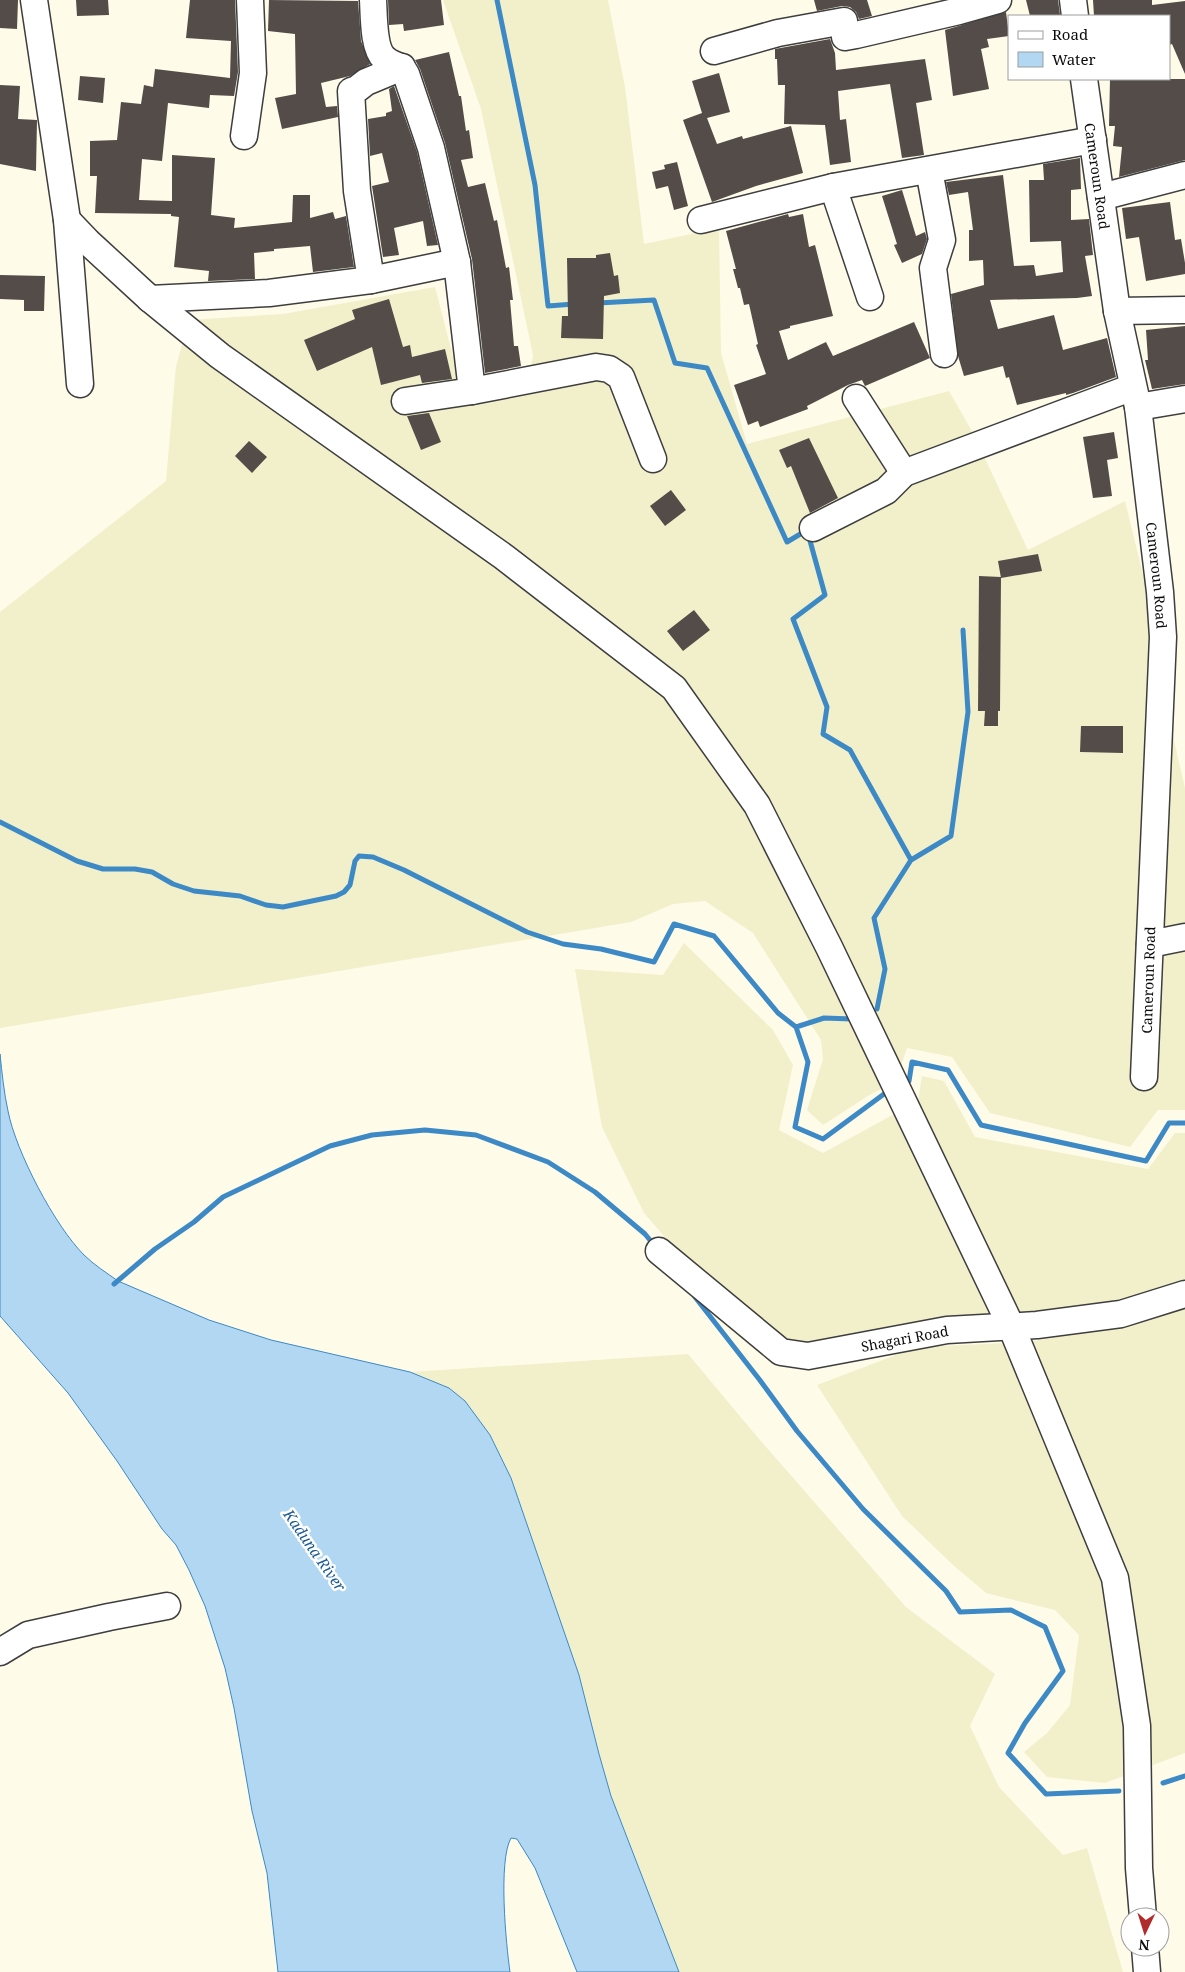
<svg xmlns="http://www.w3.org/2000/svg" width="1185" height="1972" font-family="'Noto Serif',serif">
  <rect width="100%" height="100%" fill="#fefbe9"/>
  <path fill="#f2f0cb" d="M443,0H608L625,87L644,244L719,228L721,353L747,444L949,391L973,433L1028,550L1125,501L1154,619V653L1185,788V1110H1158L1130,1147L990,1113L952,1057L907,1048L895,1083L871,1094L823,1125L807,1110L823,1059L821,1040L753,933L705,901L673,904L631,922L0,1028V612L166,481L176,366L189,320L283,314L435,287L464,399L528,389L533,355L481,109Z
    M684,943L773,1030L793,1065L779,1130L823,1153L918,1101L922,1076L944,1081L975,1137L1148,1169L1175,1133H1185V1285L1122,1306L792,1348L697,1274L644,1213L602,1127L575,969L663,975Z
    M1185,1305V1753L1105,1783L1047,1777L1024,1752L1047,1733L1070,1705L1079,1635L1055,1610L986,1593L953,1565L902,1516L817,1385L917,1347L1028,1342L1116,1327Z
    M688,1354L754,1433L906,1607L995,1674L970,1726L999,1787L1063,1855L1087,1848L1123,1972H679L611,1796L599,1754L579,1675L511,1478L490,1435L449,1388L410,1372Z"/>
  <path fill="#b1d7f2" stroke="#3c89c5" d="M0,1054C2,1073 4,1093 8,1111C16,1152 55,1226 84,1255C94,1265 107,1273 118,1281L209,1320L271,1340L410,1372L449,1388L465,1401L490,1435L511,1478L579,1675L599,1754L611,1796L679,1972H577L535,1868L517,1839L511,1838C498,1861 506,1944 510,1972H278L267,1873L252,1811L234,1708L225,1668L205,1606L189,1570L176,1545L162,1529L117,1461L68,1393L0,1316Z"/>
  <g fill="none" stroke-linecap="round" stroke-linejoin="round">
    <path stroke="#3c89c5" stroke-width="5" d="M497,0L535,185L548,306L574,304
      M598,303L654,300L675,363L707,368L787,542L807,530L825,595L793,619L827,707L823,734L850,750L911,860
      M0,822L77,861L103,869H135L152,872L173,884L194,891L240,896L266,905L283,907L336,896L344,892L350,885L355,861L359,856L373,857L404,870L527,932L563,944L601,949L654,962L674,924L714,936L778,1013L796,1027L808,1062L795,1127L823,1139L884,1094
      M877,1009L885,969L874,918L911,860L951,836L968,712L963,630
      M796,1027L824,1018L852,1019
      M909,1081L912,1062L948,1070L981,1125L1146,1161L1169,1123H1185
      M114,1284L155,1249L194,1222L223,1197L330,1146L372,1135L425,1130L476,1135L548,1162L595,1192L645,1234L654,1245
      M695,1297L759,1379L797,1431L863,1509L946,1591L960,1612L1011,1610L1045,1627L1063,1671L1025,1723L1008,1753L1046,1794L1119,1791
      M1163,1783L1185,1776"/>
  </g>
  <path fill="#534c48" d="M0,0H18L17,29L0,28Z
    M76,0H108L109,15L77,16Z
    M190,0H235L238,72L234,96L210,95L209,108L168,103L162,161L142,159L139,200L172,201V155L215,158L211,215L235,218L234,228L292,222L293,195H310V218L333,212L335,219L346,216L354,267L313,272L310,246L274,249V251L254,253L255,279L208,281L209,271L174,267L179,217L171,216V214L95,213L97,176H90V141L117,140L121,102L141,104L144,85L153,87L155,69L230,78L231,41L186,38Z
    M269,0L358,1L361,41L370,64L350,76L321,83L326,107L337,106L338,117L282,129L275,98L296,94L295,34L268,31Z
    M388,0H441L444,25L404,31L403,24L389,25Z
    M814,0H867L872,16L859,19L856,12L850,7L842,6L817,11Z
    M1026,0H1058L1060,15L1030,16Z
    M1093,0H1152V5L1185,1V74L1172,44L1169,45V16H1094Z
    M1006,12L1009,36L987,39L989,47L981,49L989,89L953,96L945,30Z
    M830,39L835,53L836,70L925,59L932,100L916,103L924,155L902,158L890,84L838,91L840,120L846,119L851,162L830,165L825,125L784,124L785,85H778L777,59H775V49Z
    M449,52L459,96H461L466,131L469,130L473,158L461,160L468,187L485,183L494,221L497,220L506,268L509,267L513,300H510L514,346H518L521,366L485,373L472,259L445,143L420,69L415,60Z
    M719,73L730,112L707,118L717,144L742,136L743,139L791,126L803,173L756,186L712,202L683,120L702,113L692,81Z
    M80,76L105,78L103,103L78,100Z
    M1110,79H1185V160L1119,177L1122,147L1113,146L1115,126H1109Z
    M0,85L20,86L18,119L37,120L36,171L0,164Z
    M394,86L417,152L438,245L427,246L423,221L394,228L399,255L383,257L372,186L389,182L382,153L370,156L368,119L386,116V113L392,111L389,89Z
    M1080,158L1081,189L1071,190V220L1089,219L1093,255L1085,256L1092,296L1077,298L990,300L998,329L1054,315L1063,350L1107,338L1116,377L1073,393L1066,395V393L1017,405L1009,377L1006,378L1003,366L964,376L958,356L951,294L984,285L983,260L969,261V230H973L968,192L949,195L946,182L1003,175L1014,266L1034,265L1036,276L1063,272L1061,241L1030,242L1029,180H1044L1043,164Z
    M677,162L688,206L674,210L668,186L656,189L652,172L665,169L664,165Z
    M902,190L916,236L925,232L927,239L922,254L902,263L894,245L897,244L882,196Z
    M1170,202L1175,240L1181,239L1185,263V274L1146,281L1139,237L1126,239L1122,208Z
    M788,214L789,217L803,214L809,247L815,245L833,316L790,326V328L779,331L788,360L826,342L833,356L914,322L930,358L865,386L862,380L848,385L807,406L808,409L760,427L758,421L748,425L734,385L766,374L756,345L758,344L749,304L744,305L740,288H738L733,269H736L726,231Z
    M610,253L614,276L618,275L620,293L604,296L603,339L561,338L562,316H568L567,258H596V255Z
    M0,275L45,276L44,311H24V300L0,299Z
    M389,299L403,347L410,345L412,357L445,349L452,379L422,383L420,375L381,385L372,347L317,371L304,340L355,319L352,310Z
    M1185,326V384L1152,389L1145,360H1148L1146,330Z
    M429,413L441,442L421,450L407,416Z
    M1114,432L1118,458L1107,460L1112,496L1093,498L1083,437Z
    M809,438L838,498L810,513L791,466L787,468L779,450Z
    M249,441L267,457L252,473L235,456Z
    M671,490L686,510L665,526L650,506Z
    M1038,554L1042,571L1001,578L998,561Z
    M979,576L1001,577L1000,711H998V726H984L985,711H978Z
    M694,610L710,630L683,651L667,631Z
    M1081,726H1123V753L1080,752Z"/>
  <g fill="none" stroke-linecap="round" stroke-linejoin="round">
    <g stroke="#3e3e3e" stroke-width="29">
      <g id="minor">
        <path d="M34,0L67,220L80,384"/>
        <path d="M373,0C374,15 373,48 384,58C392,67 399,62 406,74L431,148L457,262L472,391L405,401"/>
        <path d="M1073,0L1075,16"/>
        <path d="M714,51L778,33L844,21L845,37L856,35L959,11L998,0"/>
        <path id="s1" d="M1084,79L1117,311L1138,407L1160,592L1163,637L1144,1077"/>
        <path d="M244,136L253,73L250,0"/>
        <path d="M929,170L942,240L933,268L944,354"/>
        <path d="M833,187L870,297"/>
        <path d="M1101,197L1185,175"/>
        <path d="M67,220L88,242L150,299L220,356L504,557L674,688L757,805L829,947L1011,1326L1115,1578L1137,1726L1139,1868L1143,1917"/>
        <path d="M701,220L833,187L1093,140"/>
        <path d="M371,280L357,191L351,91L357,89L366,82L402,67"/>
        <path d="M150,299L269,293L371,280L457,262"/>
        <path d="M1117,311L1185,310"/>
        <path d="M472,391L596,367L609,369L621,377L653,459"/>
        <path d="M856,398L904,473"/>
        <path d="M1138,407L1185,399"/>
        <path d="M813,528L886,491L904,473L1133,387"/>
        <path d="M1150,944L1185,937"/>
        <path id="s2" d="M659,1251L781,1352L808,1356L947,1330L1037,1325L1121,1314L1185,1294"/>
        <path d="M0,1652L28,1635L109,1617L167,1606"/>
        <path d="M1145,1947L1147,1972"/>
      </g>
    </g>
    <use href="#minor" stroke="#fff" stroke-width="26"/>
  </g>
  <g text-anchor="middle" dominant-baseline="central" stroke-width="5" stroke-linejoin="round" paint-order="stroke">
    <g font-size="14" fill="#0b0b0b" stroke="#fff">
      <text stroke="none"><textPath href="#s1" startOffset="98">Cameroun Road</textPath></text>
      <text stroke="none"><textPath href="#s1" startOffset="502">Cameroun Road</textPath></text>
      <text transform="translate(1148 980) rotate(-88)">Cameroun Road</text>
      <text stroke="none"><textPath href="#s2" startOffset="284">Shagari Road</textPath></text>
    </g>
    <g font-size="15" font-style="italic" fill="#1c5b95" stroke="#fff">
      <text transform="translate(315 1550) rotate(55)">Kaduna River</text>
    </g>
  </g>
  <rect x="1008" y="15" width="162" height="65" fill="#ffffff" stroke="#9d9d9d"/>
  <rect x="1018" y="31" width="25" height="8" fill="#ffffff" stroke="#9d9d9d"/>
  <text x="1052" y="40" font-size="15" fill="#0b0b0b">Road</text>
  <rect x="1018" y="52" width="25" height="15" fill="#b1d7f2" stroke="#9d9d9d"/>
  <text x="1052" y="65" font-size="15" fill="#0b0b0b">Water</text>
  <g transform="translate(1145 1932) rotate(184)"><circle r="24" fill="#ffffff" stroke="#9d9d9d"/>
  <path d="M0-4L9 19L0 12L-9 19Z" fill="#b22b2c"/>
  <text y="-8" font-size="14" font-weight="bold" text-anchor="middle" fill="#0b0b0b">N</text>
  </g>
</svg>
